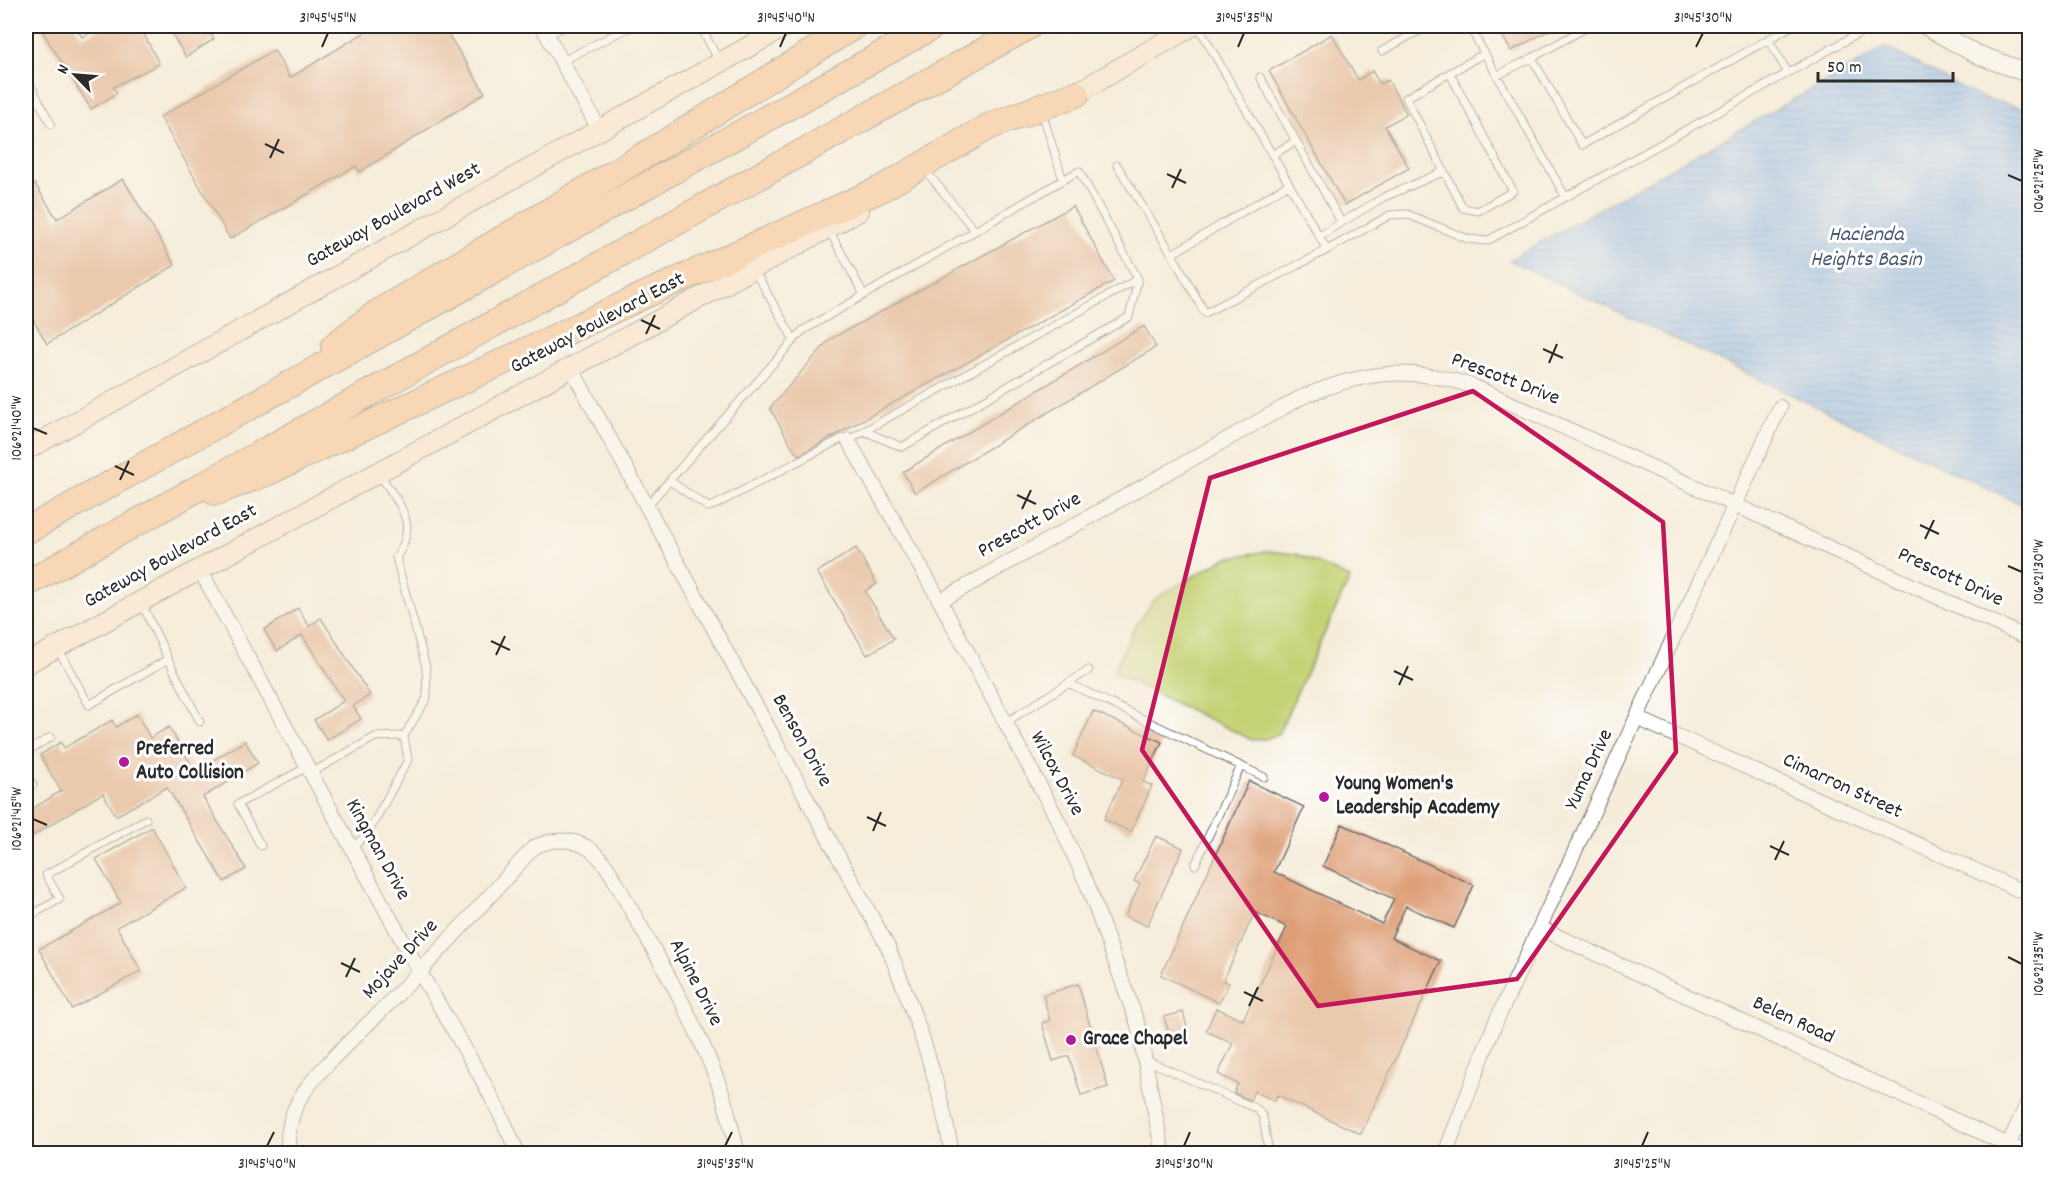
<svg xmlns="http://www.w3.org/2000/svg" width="2055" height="1179" font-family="Dekko,sans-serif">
  <defs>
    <pattern id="water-rules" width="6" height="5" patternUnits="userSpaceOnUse" patternTransform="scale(1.5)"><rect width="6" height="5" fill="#87b8f3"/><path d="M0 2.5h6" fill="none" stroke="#6f96c5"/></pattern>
  </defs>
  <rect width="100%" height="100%" fill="#fff"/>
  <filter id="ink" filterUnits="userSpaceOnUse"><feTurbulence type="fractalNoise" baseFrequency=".0167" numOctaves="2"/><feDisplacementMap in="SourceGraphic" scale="12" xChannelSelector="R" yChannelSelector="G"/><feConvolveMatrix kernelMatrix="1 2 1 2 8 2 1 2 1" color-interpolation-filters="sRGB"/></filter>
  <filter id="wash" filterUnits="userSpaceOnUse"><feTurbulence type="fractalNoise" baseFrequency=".008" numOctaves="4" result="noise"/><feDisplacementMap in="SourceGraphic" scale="24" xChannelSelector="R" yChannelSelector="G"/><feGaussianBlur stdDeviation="1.35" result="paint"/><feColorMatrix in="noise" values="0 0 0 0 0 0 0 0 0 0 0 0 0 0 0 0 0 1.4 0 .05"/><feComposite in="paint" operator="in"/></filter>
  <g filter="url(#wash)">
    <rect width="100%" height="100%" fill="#f5edda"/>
    <path fill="#c4d274" stroke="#787e50" stroke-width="1.5" d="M1268,551L1297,554L1350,578L1278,734L1266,739L1252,740L1113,673L1134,628L1156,598L1225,558Z"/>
    <path fill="url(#water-rules)" stroke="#59728f" stroke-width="1.5" d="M1886,47L1977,96L2029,110V508L1509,260Z"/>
    <g id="blocks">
      <path fill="#dd9d75" d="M39,26H75L82,37L105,26H140L159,64L113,87L117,93L91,109Z
        M167,26H206L214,39L186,57Z
        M375,26H443L485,93L360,172L356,166L230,239L160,117L274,50L290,78Z
        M1497,26H1557L1511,51Z
        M1332,34L1358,80L1372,71L1380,84L1388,80L1407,114L1385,126L1409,168L1345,205L1269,71Z
        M123,179L175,265L47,344L26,307V190L35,184L57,219Z
        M1073,206L1114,281L823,442L799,455L794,450L770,408L829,340Z
        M1144,326L1156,347L915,493L903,472Z
        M856,548L877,584L865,591L894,639L867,655L817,572Z
        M298,608L309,626L321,618L370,695L353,706L361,719L327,740L314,720L344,701L302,635L277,651L264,630Z
        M1093,711L1162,742L1143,782L1152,786L1131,832L1104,819L1123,779L1073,756Z
        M137,714L150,738L169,727L195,771L245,741L258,763L203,797L246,869L224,882L167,787L116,816L103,793L26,840V813L61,791L40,755L61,742L64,748L112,720L116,727Z
        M1249,781L1304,807L1274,872L1382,924L1394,899L1323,866L1342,824L1474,885L1454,928L1406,906L1391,938L1441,961L1361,1134L1277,1095L1275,1101L1254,1091L1250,1100L1234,1093L1238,1084L1218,1074L1233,1043L1206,1031L1216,1008L1243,1020L1287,927L1255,912L1223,981L1229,983L1219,1003L1161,975Z
        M152,827L186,888L117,927L141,971L72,1009L39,949L121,903L96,859Z
        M1156,836L1183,848L1147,926L1125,916L1140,884L1134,881Z
        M1078,984L1108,1087L1081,1095L1069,1056L1053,1061L1042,1023L1050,1021L1043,995Z
        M1183,1012L1190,1038L1172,1043L1164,1017Z"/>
    </g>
  </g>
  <g filter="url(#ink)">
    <use href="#blocks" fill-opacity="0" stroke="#726f68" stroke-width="1.5"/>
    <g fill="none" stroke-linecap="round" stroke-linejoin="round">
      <g stroke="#726f68" stroke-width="9">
        <path id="service" d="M703,26L705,35L719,61
          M1469,26L1565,196
          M1589,26L1532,58L1582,145L1792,26
          M547,35L566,26
          M1768,39L1788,73
          M1382,51L1428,26
          M562,61L632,26
          M1450,74L1513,191L1478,211L1463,208L1406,98L1485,53
          M1498,75L1532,58
          M26,77L51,124
          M1260,77L1296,141
          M1272,155L1296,141L1341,222
          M1117,165L1172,254L1205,313L1327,250L1198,26
          M925,170L975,231
          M829,230L864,295
          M1319,236L1384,197L1443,172
          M1327,250L1390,215L1407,214L1468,239L1487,241L1872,26
          M1172,254L1289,184
          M754,270L794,340
          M864,431L902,447L1129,317L1138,279
          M670,481L708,507L715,505L843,438L848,440L1138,279L1079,171L1063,180
          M647,506L802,331L1063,180L1042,112
          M142,604L168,659
          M58,649L89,705L168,659L200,722
          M1068,683L1264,777
          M1005,723L1089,670
          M26,752L51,737
          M311,773L375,737L404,736L427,698L426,667L396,558C420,521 399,506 379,473
          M26,774L33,785
          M261,846L238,804L307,767
          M352,848L368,833L408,760L404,736
          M1195,865L1241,766
          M26,918L60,899L46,875L146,819
          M1146,1060L1257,1109L1263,1117L1269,1154"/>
      </g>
      <g stroke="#726f68" stroke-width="16">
        <path id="minor" d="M542,26L599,129
          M570,366L888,947C915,1014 940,1082 952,1154
          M848,440L940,601L1059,822L1088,886L1138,1025L1163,1154
          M199,568C269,698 341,828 412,958C448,1023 490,1085 518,1154
          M940,601L1300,398C1363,371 1408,365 1475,387L2030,639
          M1637,718L2030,895
          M1540,928L2028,1154
          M288,1154C287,1136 290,1116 299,1100C317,1069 360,1033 386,1006C437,955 485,901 533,848C549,839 568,838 585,846C606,857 619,889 630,908C665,969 700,1030 723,1096C729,1115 733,1135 738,1154
          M1445,1154L1494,1026L1780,407
          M2004,1154L2030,1098"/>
      </g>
      <g stroke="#726f68" stroke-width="20">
        <path id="tertiary" d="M1926,26L1976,54L2030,74"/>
      </g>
      <g stroke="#726f68" stroke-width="22">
        <path id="secondary" d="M1065,100L1192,26
          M26,450L786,26
          M26,664L859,211"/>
      </g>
      <g stroke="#726f68" stroke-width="28">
        <path id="motorway" d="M334,346L377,313L670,140L854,26
          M216,492L268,472L645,295L881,189L990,126L1076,94
          M26,531L933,26
          M26,584L1029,26"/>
      </g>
      <use href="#service" stroke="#fff" stroke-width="7"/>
      <use href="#minor" stroke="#fff" stroke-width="14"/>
      <use href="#tertiary" stroke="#fff" stroke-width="18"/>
      <use href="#secondary" stroke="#fce5cf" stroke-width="20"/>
      <use href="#motorway" stroke="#f8bd88" stroke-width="26"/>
    </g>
  </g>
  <path d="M0 0H2055V1179H0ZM1473,391L1663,522L1676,752L1517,979L1318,1006L1142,750L1210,478Z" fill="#f5edda" fill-opacity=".55" fill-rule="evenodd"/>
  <path fill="none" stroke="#c2185b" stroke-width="4.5" stroke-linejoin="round" d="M1473,391L1663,522L1676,752L1517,979L1318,1006L1142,750L1210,478Z"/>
  <path fill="none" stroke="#2b2b2b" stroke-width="2" d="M322,47L328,33M780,47L786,33M1238,47L1244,33M1696,47L1703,33M265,144L284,153M270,158L279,139M1167,174L1186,183M2008,175L2022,181M1172,188L1181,169M641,320L660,329M646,334L655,315M1543,349L1563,358M1549,363L1557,344M33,428L47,434M115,466L134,475M120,480L129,461M1017,495L1036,504M1022,509L1031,490M1920,525L1939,534M1925,539L1934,520M2008,566L2022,572M491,641L510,650M496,655L505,636M1394,671L1413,680M1399,685L1408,666M867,817L886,826M33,819L47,825M873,831L881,812M1770,846L1789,855M1775,860L1784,841M2008,957L2022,964M341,963L360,972M346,977L355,958M1244,992L1263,1001M1249,1006L1258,987M267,1146L274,1132M725,1146L732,1132M1184,1146L1190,1132M1642,1146L1648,1132"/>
  <g fill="#b5179e" stroke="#fff" stroke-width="2">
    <circle cx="124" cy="762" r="6"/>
    <circle cx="1324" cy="797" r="6"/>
    <circle cx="1071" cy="1040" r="6"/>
  </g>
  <g text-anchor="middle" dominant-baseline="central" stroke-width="6" stroke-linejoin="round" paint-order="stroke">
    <g font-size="21" fill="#2b2b2b" stroke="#fff">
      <text transform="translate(394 216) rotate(-29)">Gateway Boulevard West</text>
      <text transform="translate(598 324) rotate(-28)">Gateway Boulevard East</text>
      <text transform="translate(1505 380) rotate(21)">Prescott Drive</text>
      <text transform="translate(1030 526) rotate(-29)">Prescott Drive</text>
      <text transform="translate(171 557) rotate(-29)">Gateway Boulevard East</text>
      <text transform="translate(1950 578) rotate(25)">Prescott Drive</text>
      <text transform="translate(801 741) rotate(61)">Benson Drive</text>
      <text transform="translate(1590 770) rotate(-65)">Yuma Drive</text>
      <text transform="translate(1056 774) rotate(62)">Wilcox Drive</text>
      <text transform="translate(1842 787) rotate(25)">Cimarron Street</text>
      <text transform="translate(377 850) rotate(61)">Kingman Drive</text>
      <text transform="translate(401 960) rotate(-47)">Mojave Drive</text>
      <text transform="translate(695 983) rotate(63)">Alpine Drive</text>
      <text transform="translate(1793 1021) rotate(25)">Belen Road</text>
    </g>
    <g font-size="21" font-weight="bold" fill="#2b2b2b" stroke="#fff" text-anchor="start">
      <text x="136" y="750">Preferred<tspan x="136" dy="24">Auto Collision</tspan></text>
      <text x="1336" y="785">Young Women's<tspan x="1336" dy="24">Leadership Academy</tspan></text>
      <text x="1083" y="1040">Grace Chapel</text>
    </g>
    <g font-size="22" font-style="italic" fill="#4b5c71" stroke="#fff">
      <text x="1866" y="235">Hacienda<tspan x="1866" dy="25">Heights Basin</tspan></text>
    </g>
  </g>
  <rect width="2055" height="1179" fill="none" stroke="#fff" stroke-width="66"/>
  <g transform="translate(75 75) rotate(295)" stroke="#ffffff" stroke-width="4.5" paint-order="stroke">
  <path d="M0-4.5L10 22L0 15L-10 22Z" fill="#2b2b2b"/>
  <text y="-9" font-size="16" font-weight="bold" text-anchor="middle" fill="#2b2b2b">N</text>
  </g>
  <path d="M1818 72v9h135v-9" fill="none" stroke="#2b2b2b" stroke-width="3"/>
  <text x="1827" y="72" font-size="18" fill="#2b2b2b" stroke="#ffffff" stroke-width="4.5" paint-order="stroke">50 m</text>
  <rect x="33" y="33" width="1989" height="1113" fill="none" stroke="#2b2b2b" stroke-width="2"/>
  <g font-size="15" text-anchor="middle" fill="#2b2b2b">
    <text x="328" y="22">31°45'45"N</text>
    <text x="786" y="22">31°45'40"N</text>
    <text x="1244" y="22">31°45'35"N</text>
    <text x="1703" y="22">31°45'30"N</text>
    <text transform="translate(2038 181) rotate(-90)" y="5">106°21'25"W</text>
    <text transform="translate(16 428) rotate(-90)" y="5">106°21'40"W</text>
    <text transform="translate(2038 572) rotate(-90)" y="5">106°21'30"W</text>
    <text transform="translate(16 819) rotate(-90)" y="5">106°21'45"W</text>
    <text transform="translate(2038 964) rotate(-90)" y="5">106°21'35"W</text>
    <text x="267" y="1168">31°45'40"N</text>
    <text x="725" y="1168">31°45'35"N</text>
    <text x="1184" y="1168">31°45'30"N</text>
    <text x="1642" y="1168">31°45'25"N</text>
  </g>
</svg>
